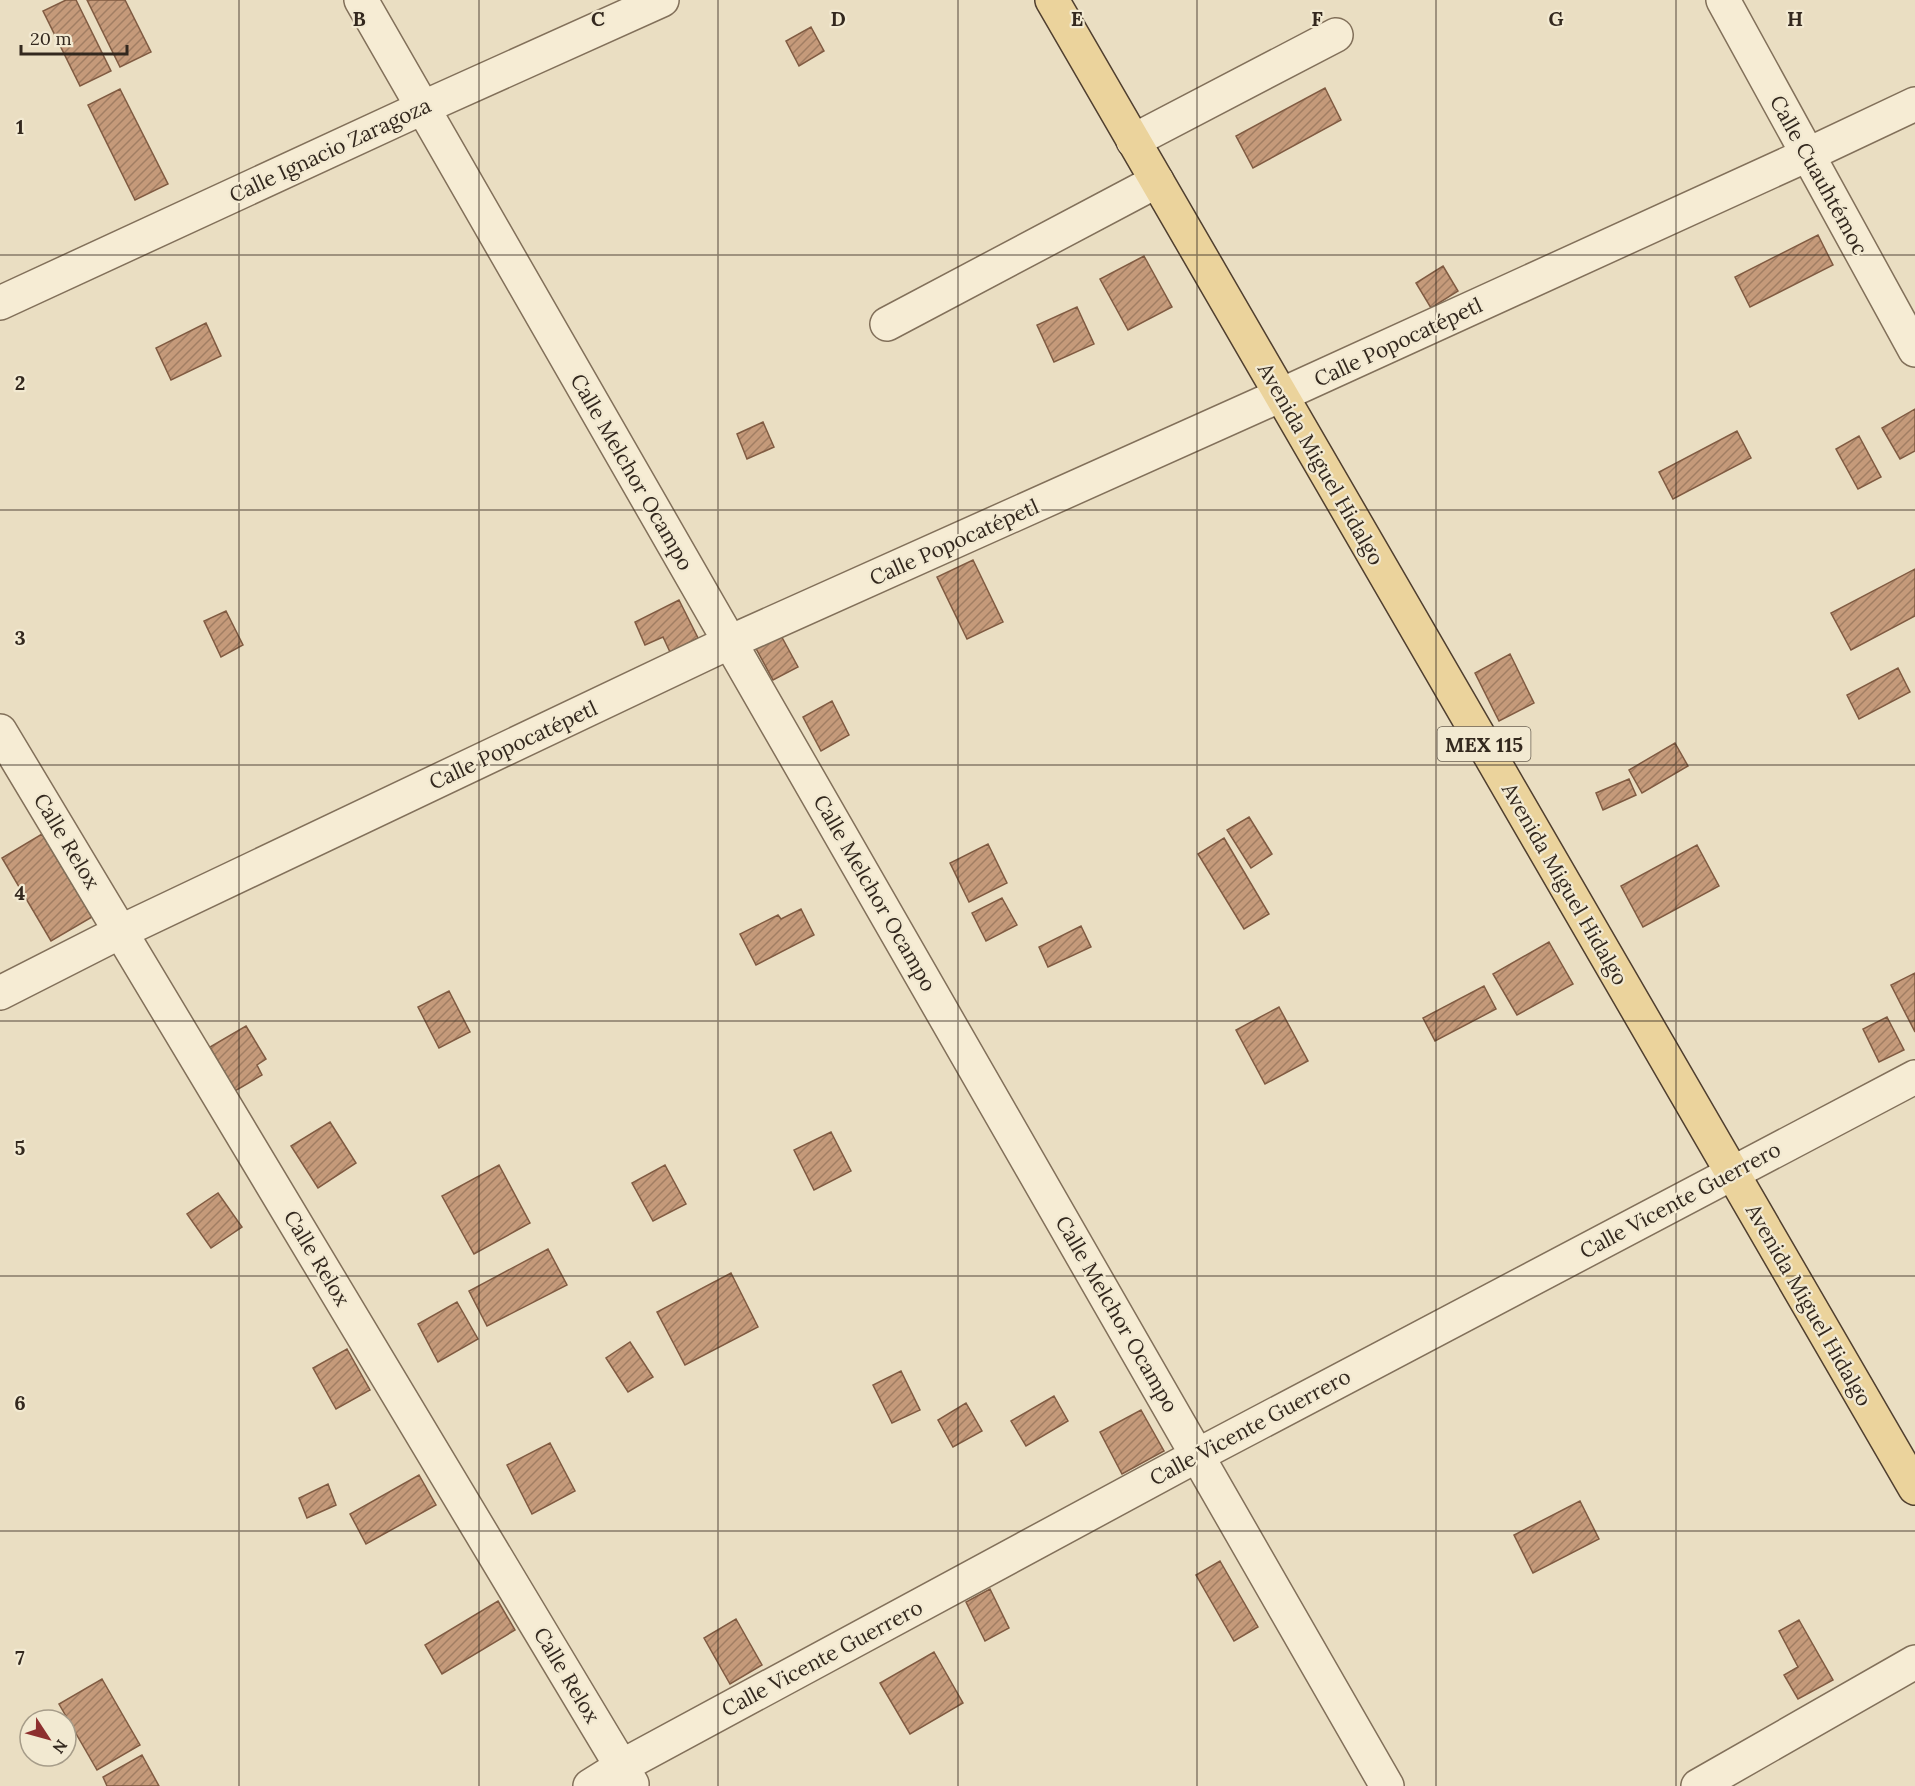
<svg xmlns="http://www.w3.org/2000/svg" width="1915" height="1786" font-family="Lora,serif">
  <defs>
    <pattern id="building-hatch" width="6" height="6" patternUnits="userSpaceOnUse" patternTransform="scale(1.5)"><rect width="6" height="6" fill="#c59a7a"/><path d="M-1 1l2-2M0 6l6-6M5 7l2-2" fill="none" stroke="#a17e63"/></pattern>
  </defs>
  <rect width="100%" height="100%" fill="#eadec2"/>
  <path fill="url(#building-hatch)" stroke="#805b42" stroke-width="1.5" d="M66,0H76L111,71L80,86L43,11Z
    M87,0H125L151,52L120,67Z
    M811,27L824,51L799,66L786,41Z
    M1325,88L1341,120L1253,168L1236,136Z
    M120,89L168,184L135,200L88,105Z
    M1818,235L1833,265L1750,307L1735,277Z
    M1144,256L1172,307L1128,330L1100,279Z
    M1443,266L1458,291L1431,308L1416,283Z
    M1077,307L1094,344L1054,362L1037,325Z
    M206,323L221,356L171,380L156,348Z
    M1915,409V451L1900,459L1882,428Z
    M763,422L774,447L747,459L737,434Z
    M1737,431L1751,458L1673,499L1659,472Z
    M1859,436L1881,477L1858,489L1836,449Z
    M973,560L1003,622L967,639L937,577Z
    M1915,569V616L1851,650L1831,613Z
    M679,600L698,638L670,652L663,637L645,645L635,622Z
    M226,611L243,645L221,657L204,621Z
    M778,630L798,667L773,680L753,643Z
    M1510,654L1534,703L1499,721L1475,673Z
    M1898,668L1910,692L1859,719L1847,695Z
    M832,701L849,735L821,751L803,717Z
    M1675,743L1688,766L1642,793L1629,770Z
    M1629,779L1636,795L1603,810L1596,793Z
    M1249,817L1272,854L1251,868L1227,830Z
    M42,834L92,917L51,941L2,858Z
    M1224,838L1269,914L1244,929L1198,854Z
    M988,844L1007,883L969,902L950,863Z
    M1697,845L1719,886L1643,927L1621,886Z
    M1002,898L1017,925L986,941L972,913Z
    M801,909L814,935L756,965L740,934L778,915L781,919Z
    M1081,926L1091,947L1048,967L1039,947Z
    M1549,942L1573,984L1517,1015L1493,974Z
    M1915,973V1032L1891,985Z
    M1484,986L1496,1009L1435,1041L1423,1018Z
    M449,991L470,1032L439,1048L418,1007Z
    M1279,1007L1308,1061L1265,1084L1236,1030Z
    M1887,1017L1904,1050L1879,1062L1863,1029Z
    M246,1026L266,1059L257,1065L262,1075L235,1091L210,1047Z
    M330,1122L356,1163L318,1188L291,1146Z
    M831,1132L851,1171L814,1190L794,1150Z
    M499,1165L530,1223L474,1254L442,1196Z
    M665,1165L686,1204L653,1221L632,1183Z
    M218,1193L242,1227L211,1248L187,1214Z
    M548,1249L567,1285L487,1326L469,1291Z
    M731,1273L758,1327L685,1365L657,1312Z
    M457,1302L478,1339L438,1362L418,1324Z
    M630,1342L653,1377L628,1392L606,1358Z
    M347,1349L370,1390L336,1409L313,1368Z
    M901,1371L920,1410L892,1423L873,1385Z
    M1054,1396L1068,1421L1026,1446L1011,1421Z
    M966,1403L982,1431L953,1447L938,1420Z
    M1141,1410L1164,1451L1122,1474L1100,1432Z
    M550,1443L575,1491L532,1514L507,1465Z
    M419,1475L436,1505L366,1544L350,1514Z
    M328,1484L336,1505L307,1518L299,1498Z
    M1580,1501L1599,1539L1533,1573L1514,1535Z
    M1220,1561L1258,1627L1234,1641L1196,1575Z
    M990,1589L1009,1628L985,1641L966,1602Z
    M498,1601L515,1630L442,1674L425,1645Z
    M736,1619L762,1665L730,1684L704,1638Z
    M1799,1620L1833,1680L1798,1699L1784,1675L1798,1667L1779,1631Z
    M934,1652L963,1703L910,1734L880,1683Z
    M102,1679L140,1745L97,1770L59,1704Z
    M142,1755L159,1786H107L103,1777Z"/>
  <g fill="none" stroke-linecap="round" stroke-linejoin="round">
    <g stroke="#82705a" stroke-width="36">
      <path id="minor" d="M361,0L1387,1786
        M1723,0L1915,350
        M1133,141L1336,35
        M0,303L422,108L662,0
        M887,324L1157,181
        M0,731L632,1784
        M0,993L122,931L730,642L1281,395L1807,155L1915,104
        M590,1786L622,1766L1198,1455L1915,1077
        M1698,1786L1915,1662"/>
    </g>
    <g stroke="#503f2f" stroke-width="36">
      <path id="major" d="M1052,0L1915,1488"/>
    </g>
    <use href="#minor" stroke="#f6ecd4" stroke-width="33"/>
    <use href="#major" stroke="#ebd39c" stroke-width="33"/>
  </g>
  <path fill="none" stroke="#33281e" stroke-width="1.5" stroke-opacity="0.55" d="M239,0V1786M479,0V1786M718,0V1786M958,0V1786M1197,0V1786M1436,0V1786M1676,0V1786M0,255H1915M0,510H1915M0,765H1915M0,1021H1915M0,1276H1915M0,1531H1915"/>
  <g text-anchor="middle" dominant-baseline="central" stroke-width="4.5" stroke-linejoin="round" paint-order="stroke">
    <rect fill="#f2e9d1" stroke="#6c6254" stroke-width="1.5" x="1437.5" y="727" width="93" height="34" rx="4.5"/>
    <g font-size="20" font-weight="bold" fill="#33281e">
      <text x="1484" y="744">MEX 115</text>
    </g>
    <g font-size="21" fill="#33281e" stroke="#f2e9d1">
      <text transform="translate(330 150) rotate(-25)">Calle Ignacio Zaragoza</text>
      <text transform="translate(1819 175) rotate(61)">Calle Cuauhtémoc</text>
      <text transform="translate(1398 342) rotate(-25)">Calle Popocatépetl</text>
      <text transform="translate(1321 464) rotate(60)">Avenida Miguel Hidalgo</text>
      <text transform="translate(632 472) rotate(60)">Calle Melchor Ocampo</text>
      <text transform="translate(954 542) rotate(-24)">Calle Popocatépetl</text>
      <text transform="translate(513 745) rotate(-25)">Calle Popocatépetl</text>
      <text transform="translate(67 841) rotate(59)">Calle Relox</text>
      <text transform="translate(1565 884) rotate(60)">Avenida Miguel Hidalgo</text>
      <text transform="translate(875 893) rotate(60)">Calle Melchor Ocampo</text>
      <text transform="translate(1680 1200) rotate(-28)">Calle Vicente Guerrero</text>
      <text transform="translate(317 1258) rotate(59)">Calle Relox</text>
      <text transform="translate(1809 1305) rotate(60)">Avenida Miguel Hidalgo</text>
      <text transform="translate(1117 1314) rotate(60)">Calle Melchor Ocampo</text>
      <text transform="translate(1250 1427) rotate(-28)">Calle Vicente Guerrero</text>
      <text transform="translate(822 1658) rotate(-28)">Calle Vicente Guerrero</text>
      <text transform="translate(567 1675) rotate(59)">Calle Relox</text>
    </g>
  </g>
  <g font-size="20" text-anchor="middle" font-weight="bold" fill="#33281e" stroke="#f2e9d1" stroke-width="4.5" stroke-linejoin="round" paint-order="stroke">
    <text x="359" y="26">B</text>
    <text x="598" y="26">C</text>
    <text x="838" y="26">D</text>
    <text x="1077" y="26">E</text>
    <text x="1317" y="26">F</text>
    <text x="1556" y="26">G</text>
    <text x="1795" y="26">H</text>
    <text x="20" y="134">1</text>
    <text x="20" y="390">2</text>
    <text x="20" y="645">3</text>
    <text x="20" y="900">4</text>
    <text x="20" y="1155">5</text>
    <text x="20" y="1410">6</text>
    <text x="20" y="1665">7</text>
  </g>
  <g transform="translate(48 1738) rotate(126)"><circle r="28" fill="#f2e9d1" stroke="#a69c89" stroke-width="1.5"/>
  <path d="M0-4.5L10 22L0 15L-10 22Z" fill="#8d2f2f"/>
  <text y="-9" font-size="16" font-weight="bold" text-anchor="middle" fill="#33281e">N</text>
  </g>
  <path d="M21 45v9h106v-9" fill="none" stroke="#33281e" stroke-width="3"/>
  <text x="30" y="45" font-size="18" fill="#33281e" stroke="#f2e9d1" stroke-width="4.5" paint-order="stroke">20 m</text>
</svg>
